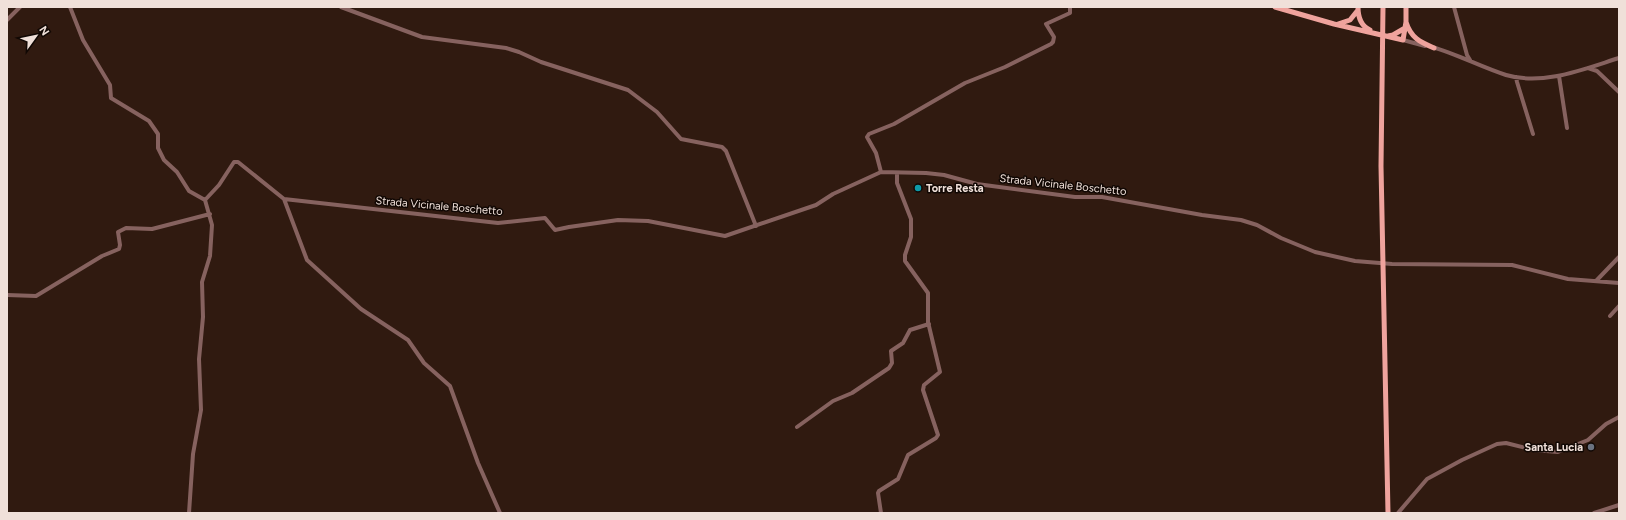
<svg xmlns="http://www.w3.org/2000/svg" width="1626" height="520" font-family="Figtree,sans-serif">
  <rect width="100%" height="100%" fill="#301a10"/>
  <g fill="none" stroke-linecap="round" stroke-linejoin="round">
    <path stroke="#86625f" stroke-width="4" d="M70,7L83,40L110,85L111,98L149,121L158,134V148L164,160L177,172L189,191L205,200L212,225L210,256L202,282L203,317L199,359L201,410L193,454L189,513
      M341,7L422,37L506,48L519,52L541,62L628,90L657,112L681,139L722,147L726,151L756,226
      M1454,7L1467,55L1470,60
      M7,20L20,7
      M1403,40L1425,46
      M1432,47C1457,54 1481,67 1506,75C1543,86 1584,69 1619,58
      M1588,68L1597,71L1619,92
      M1559,76L1567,128
      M1516,77L1517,82L1533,134
      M881,172L876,153L867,137L869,134L894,124L965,83L1005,67L1051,44L1053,42L1054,37L1046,24L1070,13V7
      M284,199L498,223L545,218L555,230L569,227L618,220L648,221L725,236L816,205L833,194L881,172L926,173L944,175L977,184L1075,197H1102L1202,215L1241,220L1257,225L1281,238L1315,252L1355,261L1392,264L1512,265L1568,279L1619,283
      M205,200L219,185L234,162H238L284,199L307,260L361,309L408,340L424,363L450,386L478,463L500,513
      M1596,281L1619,257
      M7,295L36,296L102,256L119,249L120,245L118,232L126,228L152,229L210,214
      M1610,316L1619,306
      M797,427L833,401L852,393L889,368L892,363L891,351L903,343L910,330L929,324
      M881,513L878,493L879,491L898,479L908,455L936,438L938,435L923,390L924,385L940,372L928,322V293L905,261V255L911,237V219L897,183V173
      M1398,513L1427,479L1462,460L1497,444L1506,443L1534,450L1558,452L1588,440L1606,424L1619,417
      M1594,513L1619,505"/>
    <path stroke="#efa39d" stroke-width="5" d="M1275,7L1334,24L1403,40
      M1358,7C1358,16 1361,26 1370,30
      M1383,7L1381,166L1388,513
      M1406,22C1411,38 1420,42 1434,48
      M1338,24L1350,20L1358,10
      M1388,36L1393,35L1405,28
      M1403,40L1406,22V7"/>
  </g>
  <circle fill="#0f9aa8" stroke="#110804" stroke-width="1.5" cx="918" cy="188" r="4"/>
  <circle fill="#6b7280" stroke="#110804" stroke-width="1.5" cx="1591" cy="447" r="4"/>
  <g text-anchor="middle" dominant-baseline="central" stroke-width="3" stroke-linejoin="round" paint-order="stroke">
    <g font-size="11" fill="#f0e0d9" stroke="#110804">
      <text transform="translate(1063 185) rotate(6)">Strada Vicinale Boschetto</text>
      <text transform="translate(439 206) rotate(5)">Strada Vicinale Boschetto</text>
    </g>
    <g font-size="11" font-weight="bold" fill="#f0e0d9" stroke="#110804" text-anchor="start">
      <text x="926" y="188">Torre Resta</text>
      <text x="1583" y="447" text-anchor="end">Santa Lucia</text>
    </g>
  </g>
  <rect width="1626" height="520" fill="none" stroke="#f0e0d9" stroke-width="16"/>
  <g transform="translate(36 36) rotate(57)" stroke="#110804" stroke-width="3" paint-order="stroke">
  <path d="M0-3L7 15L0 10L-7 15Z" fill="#f0e0d9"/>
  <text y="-6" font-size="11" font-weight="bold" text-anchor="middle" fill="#f0e0d9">N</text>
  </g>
</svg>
